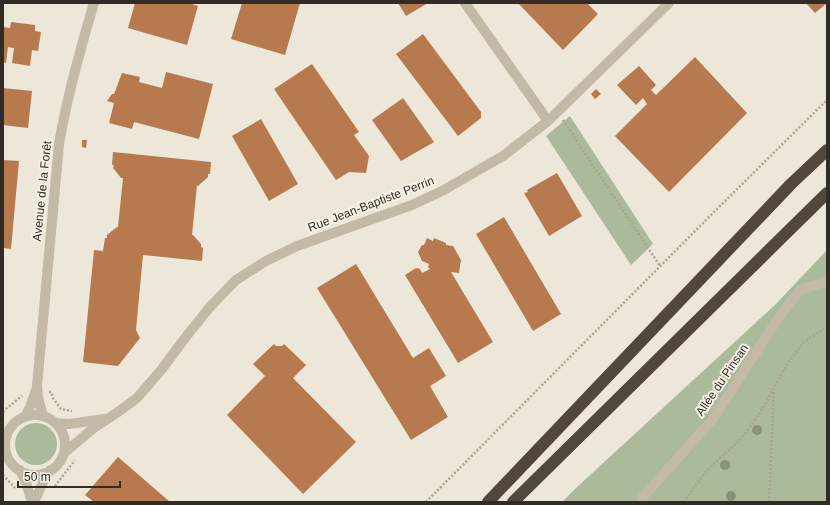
<svg xmlns="http://www.w3.org/2000/svg" width="830" height="505" font-family="Arial,sans-serif">
  <rect width="100%" height="100%" fill="#ede7d9"/>
  <path fill="#aaba9b" d="M570,116L653,244L631,265L546,136Z
    M827,250V502H562L576,488L775,305Z
    M15 444a21 21 0 1 1 42 0a21 21 0 1 1-42 0Z"/>
  <path fill="#b67a4e" d="M135,3H189L198,6L187,45L128,28Z
    M242,3H300L285,55L231,39Z
    M398,3H428L406,16Z
    M518,3H587L598,14L563,50Z
    M806,3H827L815,13Z
    M11,22L35,25V31L41,32L38,51L32,50L30,66L12,63L14,48L8,47L6,63L3,62V27L10,28Z
    M423,34L481,112V118L458,136L396,54Z
    M695,57L747,113L669,192L615,136L647,104L643,98L636,105L617,85L639,66L656,85L651,90L656,95Z
    M312,64L359,132L354,135L369,156L366,173L349,172L336,180L274,89Z
    M166,72L213,84L199,139L134,122L132,129L109,123L114,103L107,101L112,94H114L122,73L140,77L139,82L162,88Z
    M3,88L32,91L28,128L3,125Z
    M596,89L601,94L595,99L591,94Z
    M403,98L434,142L401,161L372,120Z
    M261,119L298,184L269,201L232,136Z
    M82,140H87L86,148L82,147Z
    M113,152L211,162L210,174H208V177L198,186L197,185L192,235H193L201,244V247L203,248L202,261L143,255L136,330L140,338L118,366L83,362L94,250L103,251L105,238H107V235L117,227H118L123,178H121L113,168L114,165H112Z
    M3,160L19,161L11,249L3,248Z
    M557,173L582,216L549,236L524,193L528,192L527,190Z
    M504,217L561,314L533,331L476,234Z
    M427,238L433,241L434,238L446,243V245L453,246L461,260L459,273L451,272L493,342L458,363L405,275L416,268L420,269L422,273L430,269L428,267L429,264L422,261L418,252L422,245H424Z
    M356,264L413,358L429,348L446,376L430,386L448,417L411,440L317,288Z
    M274,344L276,346H282L284,344L306,365L293,378L356,442L303,494L227,415L265,376L253,364Z
    M118,457L170,502H94L85,495Z"/>
  <g fill="none" stroke-linecap="round" stroke-linejoin="round">
    <path stroke="#afa391" stroke-width="2.5" stroke-dasharray="2 2" stroke-linecap="butt" d="M563,120L660,266
      M49,392H51L53,398L61,409L72,411
      M3,412L6,409L22,396
      M3,475L15,488
      M55,486L75,460
      M426,502L712,214L827,100
      M684,502L706,471L741,439L762,410L787,364L804,342L824,329L827,328
      M769,502L774,389"/>
    <path stroke="#c3b9a7" stroke-width="10" d="M465,3L548,121
      M5 445a30 30 0 1 1 60 0a30 30 0 1 1-60 0Z
      M43,416L38,397L37,386L59,144C67,96 80,50 94,3
      M25,417L30,407L36,390
      M56,423L69,424L104,419
      M64,453L95,427L118,412L137,398L162,369L185,338L209,308L236,280L266,261L297,246L412,205L444,190L503,156L548,121L669,3
      M20,470L25,480L32,502
      M34,502L44,480L50,470
      M641,502L642,498L712,420L777,320L800,290L827,281"/>
    <path stroke="#51473e" stroke-width="12" d="M488,502L791,184L827,150
      M513,502L827,193"/>
  </g>
  <g fill="#8b927a">
    <circle cx="757" cy="430" r="5"/>
    <circle cx="725" cy="465" r="5"/>
    <circle cx="731" cy="496" r="5"/>
  </g>
  <g text-anchor="middle" dominant-baseline="central" stroke-width="4" stroke-linejoin="round" paint-order="stroke">
    <g font-size="12" fill="#312c26" stroke="#f6f1e4">
      <text transform="translate(42 191) rotate(-84)">Avenue de la Forêt</text>
      <text transform="translate(371 204) rotate(-21)">Rue Jean-Baptiste Perrin</text>
      <text transform="translate(722 380) rotate(-56)">Allée du Pinsan</text>
    </g>
  </g>
  <rect width="830" height="505" fill="none" stroke="#312c26" stroke-width="8"/>
  <path d="M18 481v6h102v-6" fill="none" stroke="#312c26" stroke-width="2"/>
  <text x="24" y="481" font-size="12" fill="#312c26" stroke="#f6f1e4" stroke-width="3" paint-order="stroke">50 m</text>
</svg>
